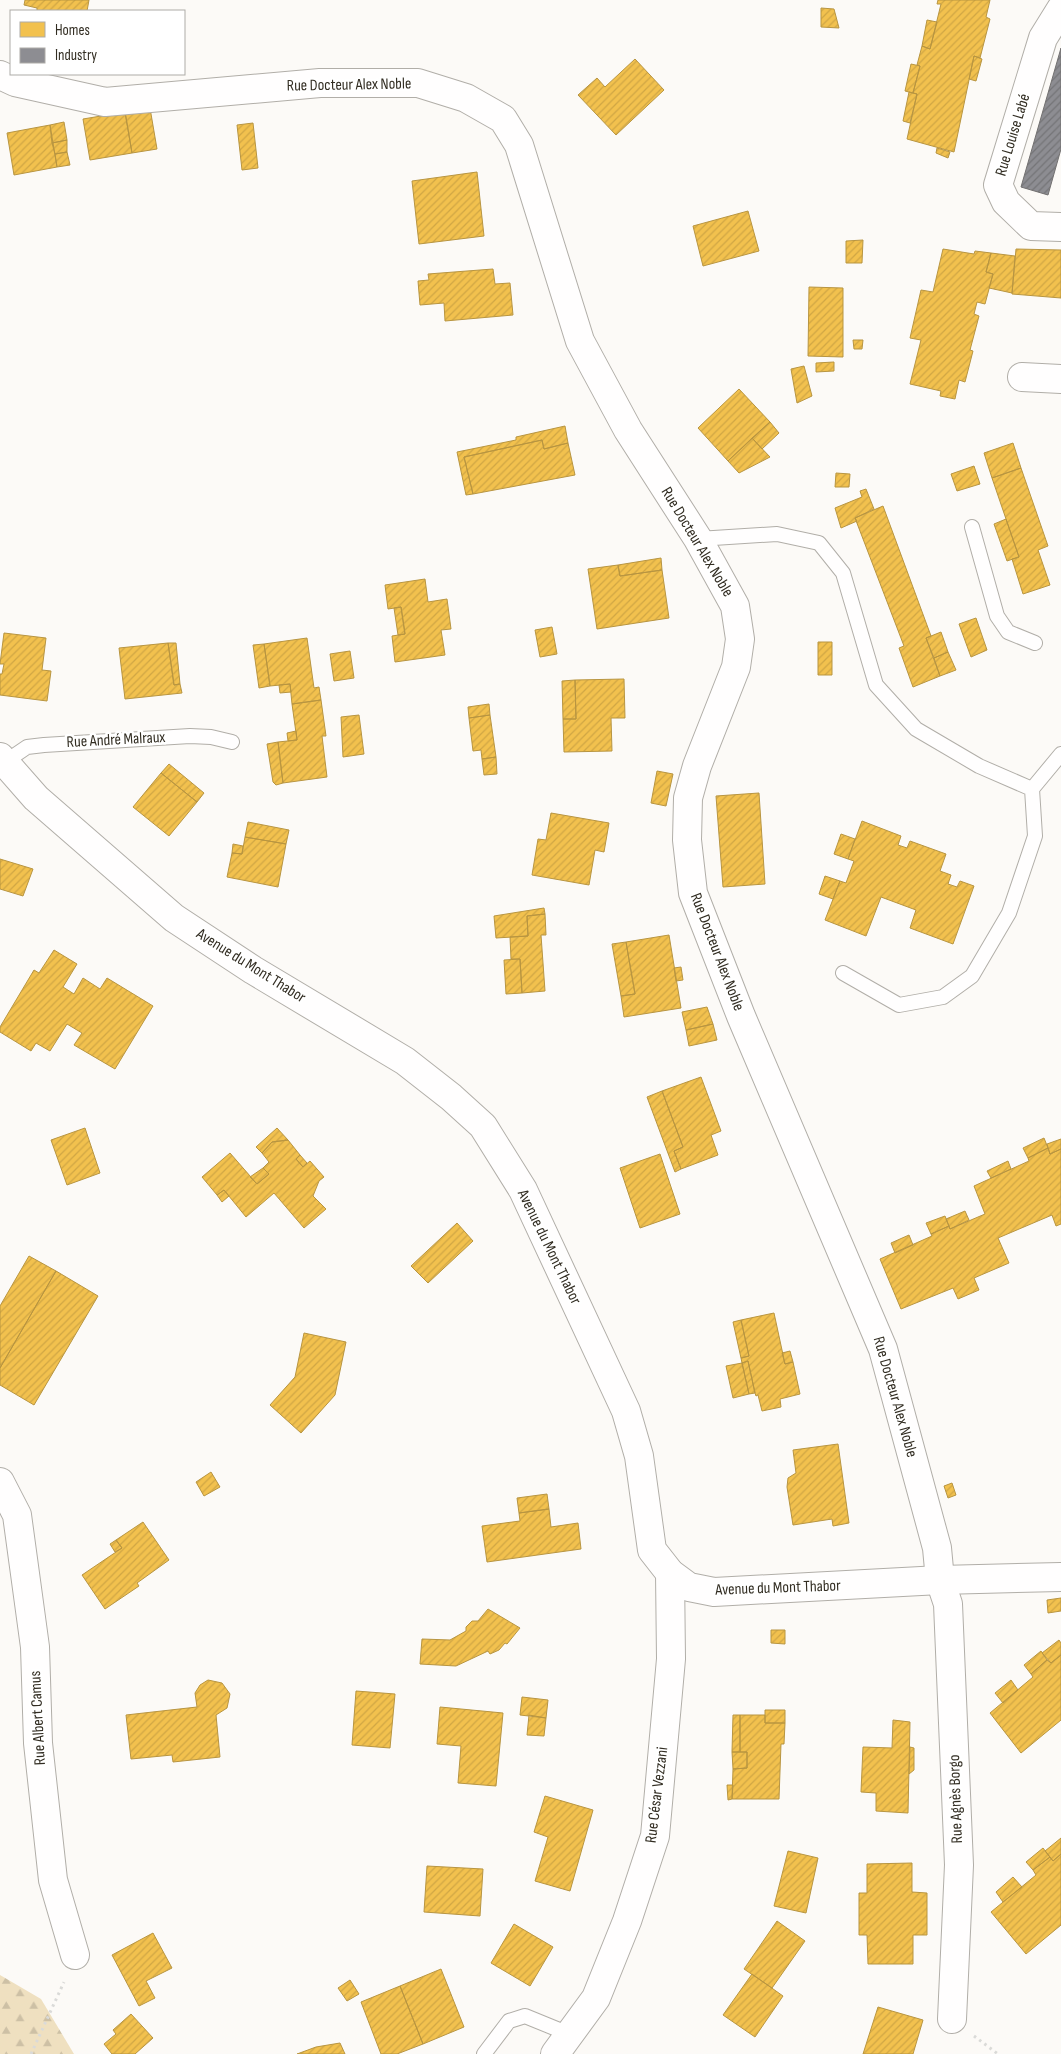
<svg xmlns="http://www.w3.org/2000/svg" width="1061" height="2054" font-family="'Sofia Sans Condensed',sans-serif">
  <defs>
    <pattern id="forest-firs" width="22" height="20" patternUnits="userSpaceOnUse" patternTransform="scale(1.25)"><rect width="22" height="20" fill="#efe0c0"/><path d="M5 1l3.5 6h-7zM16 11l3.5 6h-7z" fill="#cdc0a5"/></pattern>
    <pattern id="homes-hatch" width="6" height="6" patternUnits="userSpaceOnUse" patternTransform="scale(1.25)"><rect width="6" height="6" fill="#f2c14e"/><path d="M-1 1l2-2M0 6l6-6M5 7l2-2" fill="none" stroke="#d0a644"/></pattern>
    <pattern id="industry-hatch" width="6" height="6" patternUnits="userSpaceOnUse" patternTransform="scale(1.25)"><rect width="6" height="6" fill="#8d8d92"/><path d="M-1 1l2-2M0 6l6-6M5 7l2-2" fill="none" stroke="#747477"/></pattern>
  </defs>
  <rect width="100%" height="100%" fill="#fcfaf7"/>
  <path fill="url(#forest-firs)" d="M0,1975L41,1999L74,2054H0Z"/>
  <path fill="url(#homes-hatch)" stroke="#b89541" d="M25,0H89L87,11H37V8L24,5Z
    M938,0H990L986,17L990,19L980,58L974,56L954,152L907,139L917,94L913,93L920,66L917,65L922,46L930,49L941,4H937Z
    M821,8L834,9L839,28L821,27Z
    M927,20L937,22L930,49L922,46Z
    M974,56L982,59L976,81L969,79Z
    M635,59L664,90L616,135L578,95L597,78L605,87Z
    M911,64L920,66L913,93L905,91Z
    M909,92L917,94L910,123L903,121Z
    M150,108L157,149L132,153L125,112Z
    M125,112L132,153L90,160L83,119Z
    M64,122L67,140L52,143L50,125Z
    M253,123L258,168L242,170L237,125Z
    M50,125L57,167L14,175L7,133Z
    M67,140V152L55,154L52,143Z
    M937,148L950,152L948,158L936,153Z
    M67,152L70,165L57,167L55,154Z
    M477,172L484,236L419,244L412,181Z
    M748,211L759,251L703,266L693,226Z
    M863,240L862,263H846V241Z
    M943,249L974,254L975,251L991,253L986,272L993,274L985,304L977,302L974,314L979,316L970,350L973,351L965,382L959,380L955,399L940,396L941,391L910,384L921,340L910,338L921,290L933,292Z
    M1016,249L1061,250V298L1012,294Z
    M991,253L1015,256L1012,293L989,288L993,274L986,272Z
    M493,269L495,284L510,283L513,315L445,321L444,303L420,305L418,281L429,280L428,274Z
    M809,287L843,288V357L808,356Z
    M853,340H863L862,349H854Z
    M834,362V371L816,372V363Z
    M804,366L812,396L797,403L791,369Z
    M739,389L770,422L728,461L698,428Z
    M770,422L779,433L762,449L752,438Z
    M565,426L568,443L544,449L542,440L464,457L473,494L466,495L457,452L516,440V437Z
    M752,438L770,457L739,473L728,461Z
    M542,440L544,449L568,443L575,475L473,494L464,457Z
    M1013,443L1021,468L992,478L984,453Z
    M974,466L980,484L957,491L951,474Z
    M1021,468L1048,546L1038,550L1050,585L1023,594L1012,559L1019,557L992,478Z
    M836,473L850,474L849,487H835Z
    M866,489L874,509L855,518L857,521L841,528L835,508L862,497L860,491Z
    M883,506L931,636L926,638L940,676L913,687L899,648L904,646L855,518Z
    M1006,519L1019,557L1007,561L994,524Z
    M661,558L662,570L620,576L618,565Z
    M618,565L620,576L662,570L669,618L597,629L588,569Z
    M425,579L428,602L447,599L451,629L441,630L445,655L395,662L392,636L405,634L401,607L388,609L385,585Z
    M401,607L405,634L398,635L394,608Z
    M976,618L987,650L971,657L959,624Z
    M552,627L557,654L540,657L535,630Z
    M941,632L948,652L934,658L926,638Z
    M4,633L46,638L42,670L51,671L47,701L0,695V674H2L4,664H0Z
    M307,638L314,688L319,687L321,700L292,704L290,684L270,686L264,644Z
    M818,642H832V675H818Z
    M168,643H176L180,684L174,685Z
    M168,643L174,685L180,684L182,693L125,699L119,648Z
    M264,644L270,686L259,688L253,645Z
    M350,651L354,678L334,681L330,654Z
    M948,652L956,670L940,676L934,658Z
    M624,679L625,718H611L612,751L564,752L563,719H576L575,680Z
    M575,680L576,719H563L562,681Z
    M290,684L291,692L280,693L279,685Z
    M321,700L326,736H322L327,777L283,783L278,742L297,740L292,704Z
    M489,704L490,715L469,718L468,707Z
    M359,715L364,754L343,757L341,717Z
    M490,715L496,757L482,759L481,750L473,751L469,718Z
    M296,731L297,740L288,741L287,733Z
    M278,742L283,783L276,785L273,782L267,744Z
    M496,757L497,774L484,775L482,759Z
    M169,764L204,793L197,802L161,773Z
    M657,771L673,774L666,806L651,803Z
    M161,773L197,802L169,836L133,807Z
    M759,793L765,884L723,887L716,796Z
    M551,813L609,823L604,852L595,850L589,885L532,875L538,839L546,840Z
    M862,821L901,836L898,845L907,848L910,841L946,854L940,871L951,875L948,884L957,887L960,881L974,886L953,944L910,928L916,910L881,897L866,936L825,920L840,881L846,883L854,861L848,859Z
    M248,822L289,830L286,844L245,837Z
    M841,834L855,839L848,859L834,854Z
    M245,837L286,844L278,887L227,877L232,853L242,854Z
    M233,844L243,846L242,854L232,853Z
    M0,859L33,869L23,896L0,889Z
    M825,876L840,881L833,899L819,894Z
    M544,908L545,914L527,916L528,936L496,938L494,916Z
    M545,914L546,935H541L545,991L522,993L520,959H511L510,937L528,936L527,916Z
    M669,935L681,1008L624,1017L621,996L635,994L626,942Z
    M626,942L635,994L621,996L612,944Z
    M54,950L77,964L63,987L74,994L83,978L100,989L107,978L153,1006L115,1069L74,1045L82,1033L67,1024L50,1051L36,1043L31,1051L0,1032V1027L34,970L39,973Z
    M520,959L522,993L506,994L504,960Z
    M681,967L683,980L676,981L674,968Z
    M707,1007L713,1024L686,1030L682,1012Z
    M713,1024L717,1040L689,1046L686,1030Z
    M701,1077L721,1131L711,1135L718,1155L681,1169L674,1151L683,1147L662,1091Z
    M662,1091L683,1147L674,1151L681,1169L675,1172L647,1097Z
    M85,1128L100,1173L67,1185L51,1140Z
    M277,1128L288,1140L272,1142L262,1153L256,1147Z
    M1044,1138L1048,1148L1028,1158L1023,1148Z
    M1061,1139V1149L1050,1154L1047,1144Z
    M288,1140L300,1155L296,1159L303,1167L310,1161L324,1177L319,1181L313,1196L326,1209L304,1228L274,1193L246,1217L224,1190L217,1195L202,1177L230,1153L257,1184L269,1174L263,1168L269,1162L262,1153L272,1142Z
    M1048,1148L1050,1154L1061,1149V1224L1056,1226L1052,1215L998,1238L1009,1263L974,1278L979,1290L958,1299L953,1288L901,1309L880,1259L932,1236L931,1234L949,1226L950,1229L985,1214L974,1186L1029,1161L1028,1158Z
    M660,1154L680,1214L640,1228L620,1168Z
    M300,1155L307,1163L303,1167L296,1159Z
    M1008,1161L1011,1169L991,1178L987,1171Z
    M263,1168L269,1174L257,1184L250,1177Z
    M224,1190L229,1196L222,1202L217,1195Z
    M965,1211L969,1220L950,1229L946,1219Z
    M945,1216L949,1226L931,1234L926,1223Z
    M457,1223L473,1241L428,1283L411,1266Z
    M909,1235L913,1245L895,1253L891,1243Z
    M29,1256L56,1271L0,1368V1306Z
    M56,1271L98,1296L34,1405L0,1385V1368Z
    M774,1313L785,1364L793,1362L800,1394L780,1399L781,1407L762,1411L758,1395L756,1396L755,1393L748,1361L742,1363L741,1358L749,1356L741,1320Z
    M741,1320L749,1356L741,1358L733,1322Z
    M304,1333L346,1342L335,1395L301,1433L270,1405L295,1377Z
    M790,1351L793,1362L785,1364L782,1353Z
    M748,1361L755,1393L749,1394L742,1363Z
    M742,1363L749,1394L733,1398L726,1366Z
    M838,1444L849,1523L833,1526L832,1519L793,1525L787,1487L788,1478L796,1473L793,1450Z
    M211,1472L220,1487L204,1496L196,1482Z
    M952,1483L956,1495L948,1498L944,1486Z
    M547,1494L549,1509L519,1513L517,1498Z
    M549,1509L551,1527L578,1523L581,1549L487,1562L482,1526L520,1521L519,1513Z
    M143,1522L169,1560L137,1583L139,1586L105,1609L82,1575L122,1548L116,1540Z
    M116,1540L122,1548L115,1552L110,1544Z
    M1061,1598V1611L1048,1613L1047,1600Z
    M488,1609L520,1628L507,1644L505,1643L499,1650L490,1654L488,1651L456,1666L420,1664L422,1639L450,1640L466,1631V1627L472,1621H478Z
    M771,1630H785V1644L771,1643Z
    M1059,1640L1061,1643V1655L1051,1663L1042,1653Z
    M1041,1651L1047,1660L1031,1674L1024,1665Z
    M1061,1655V1720L1021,1753L990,1713L1033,1677L1031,1674L1047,1660L1051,1663Z
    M208,1680L222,1683L230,1694L227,1708L216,1715L220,1757L173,1762L172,1755L131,1759L126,1715L197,1707L195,1693L200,1685Z
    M1011,1680L1018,1690L1003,1703L995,1693Z
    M356,1691L395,1694L390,1748L352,1745Z
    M522,1697L548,1700L546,1718L520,1715Z
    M440,1707L503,1713L496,1786L458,1783L461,1746L437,1744Z
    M765,1710H785V1723H765Z
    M529,1715L546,1718L544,1736L527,1735Z
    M733,1715H740V1752H732Z
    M740,1715H765V1723H785L784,1744H781L779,1799H732L733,1769L747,1768V1752H740Z
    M893,1720L910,1722L908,1813L876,1811V1793L861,1792L863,1747L892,1748Z
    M910,1747L914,1748V1770L909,1774Z
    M732,1752H747V1768L733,1769Z
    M727,1785H733L732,1799L728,1800Z
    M545,1796L593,1810L570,1891L535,1881L548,1837L534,1832Z
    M1061,1838V1854L1053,1861L1045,1851Z
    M1043,1848L1050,1857L1033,1870L1026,1862Z
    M788,1851L818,1858L806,1913L774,1906Z
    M1061,1854V1925L1026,1954L991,1912L1036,1875L1033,1870L1050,1857L1053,1861Z
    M912,1863V1892L927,1893V1935H913V1964H868L867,1935H859V1893H867V1864Z
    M427,1866L483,1869L480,1916L424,1912Z
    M1013,1877L1022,1887L1003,1902L996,1892Z
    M777,1921L805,1941L772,1988L744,1969Z
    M514,1924L553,1947L530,1986L491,1963Z
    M153,1933L172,1968L146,1981L155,1998L139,2006L112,1955Z
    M441,1969L464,2027L423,2044L400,1986Z
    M752,1974L783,1996L755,2037L723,2015Z
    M350,1980L359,1994L347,2001L338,1988Z
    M400,1986L423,2044L397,2054H381L361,2002Z
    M878,2007L923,2020L913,2054H863Z
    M131,2014L153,2038L135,2054H112L104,2044L116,2034L113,2030Z
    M340,2043L345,2054H297L316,2047Z"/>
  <path fill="url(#industry-hatch)" stroke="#727070" d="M1061,48V149L1048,195L1021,187Z"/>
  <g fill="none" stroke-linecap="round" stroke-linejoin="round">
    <g stroke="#b1aea8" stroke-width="16">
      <path id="lane" d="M972,527L997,616L1008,632L1035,643
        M698,539L777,534L819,543L843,573L876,685L916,729L979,766L1032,789L1035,836L1009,913L972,976L943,997L899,1005L843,973
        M5,762L27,747L44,745L190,736L211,737L232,742
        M1032,789L1061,754
        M484,2054L509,2021L525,2016L569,2034"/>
    </g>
    <g stroke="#b1aea8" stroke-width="30">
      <path id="street" d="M1061,9L1043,38L998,185L1006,202L1031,226L1061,227
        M0,75L15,82L105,102L320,83H418L466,98L503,119L519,145L580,341L628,430L698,539L735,606L740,639L736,667L697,766L688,798L687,840L693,893L741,1016L883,1349L937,1548L940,1580L948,1604L959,1865L952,2019
        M1022,377L1061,379
        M0,1482L17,1515L35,1647L38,1743L53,1880L75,1955
        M555,2054L596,1998L627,1921L655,1836L671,1659L670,1573"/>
    </g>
    <g stroke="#b1aea8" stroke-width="30">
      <path id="secondary" d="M0,757L36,798L174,918L253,970L405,1061L451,1097L483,1126L523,1190L626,1411L639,1456L652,1550L670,1573L689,1587L714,1592L940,1580L1061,1577"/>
    </g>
    <path stroke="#dadad8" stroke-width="3" stroke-dasharray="2.5 4" stroke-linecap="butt" d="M974,2036L998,2054
      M31,2054L64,1982"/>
    <use href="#lane" stroke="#fffefe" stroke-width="14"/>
    <use href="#street" stroke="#fffefe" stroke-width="28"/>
    <use href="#secondary" stroke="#fffefe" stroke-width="28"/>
  </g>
  <g text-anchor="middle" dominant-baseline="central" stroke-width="5" stroke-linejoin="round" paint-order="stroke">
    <g font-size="16" fill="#322d22" stroke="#fff">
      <text transform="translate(349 85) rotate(-1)">Rue Docteur Alex Noble</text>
      <text transform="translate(1013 135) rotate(-73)">Rue Louise Labé</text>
      <text transform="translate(697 542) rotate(59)">Rue Docteur Alex Noble</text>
      <text transform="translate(116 740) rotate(-3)">Rue André Malraux</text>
      <text transform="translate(717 952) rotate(69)">Rue Docteur Alex Noble</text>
      <text transform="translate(251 966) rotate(32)">Avenue du Mont Thabor</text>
      <text transform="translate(549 1247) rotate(64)">Avenue du Mont Thabor</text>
      <text transform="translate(895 1397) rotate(74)">Rue Docteur Alex Noble</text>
      <text transform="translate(778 1588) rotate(-2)">Avenue du Mont Thabor</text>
      <text transform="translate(38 1718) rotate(-93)">Rue Albert Camus</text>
      <text transform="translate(657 1795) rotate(-83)">Rue César Vezzani</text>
      <text transform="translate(956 1799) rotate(-92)">Rue Agnès Borgo</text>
    </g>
  </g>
  <rect x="10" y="10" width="175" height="65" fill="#ffffff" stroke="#adaba7"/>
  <rect x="20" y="22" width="25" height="15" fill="#f2c14e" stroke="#adaba7"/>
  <text x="55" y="35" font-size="15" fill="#322d22">Homes</text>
  <rect x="20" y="48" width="25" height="15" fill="#8d8d92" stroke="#adaba7"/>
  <text x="55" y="60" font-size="15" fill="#322d22">Industry</text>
</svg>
